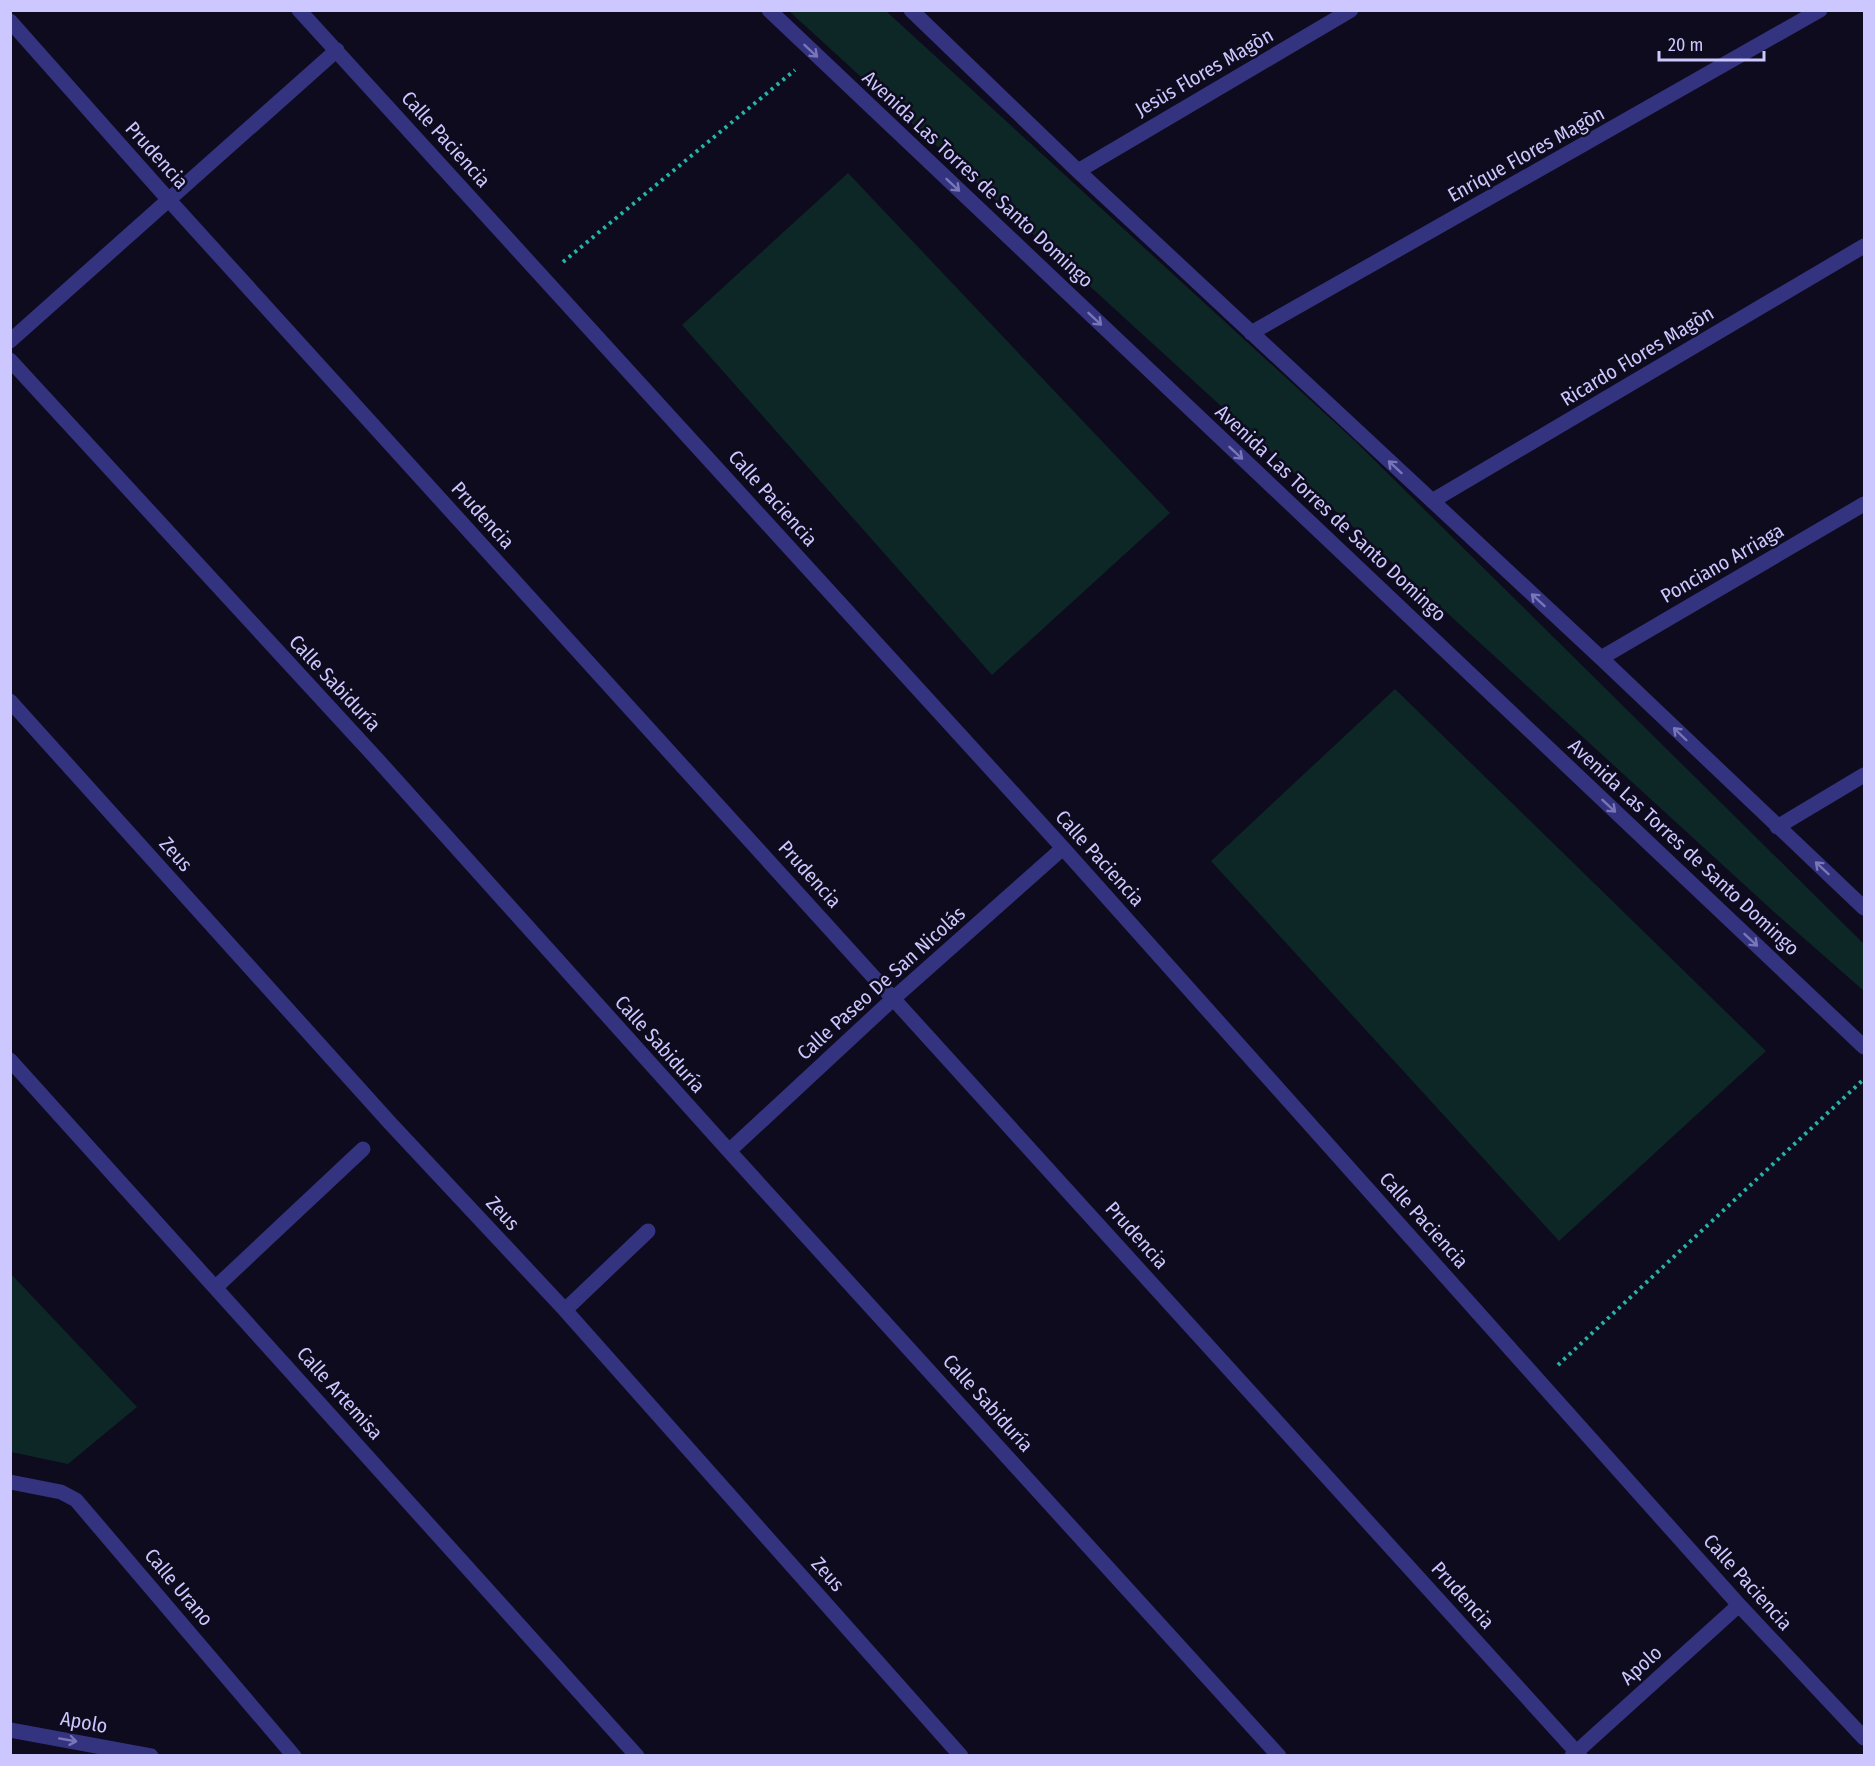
<svg xmlns="http://www.w3.org/2000/svg" width="1875" height="1766" font-family="'Fira Sans Condensed',sans-serif">
  <rect width="100%" height="100%" fill="#0d0b1d"/>
  <path fill="#0d2726" d="M789,11H886L1355,441L1864,944V991L1773,911Z
    M848,173L1170,513L992,675L682,325Z
    M1395,689L1766,1051L1559,1241L1211,861Z
    M11,1274L137,1407L68,1464L11,1452Z"/>
  <g fill="none" stroke-linecap="round" stroke-linejoin="round">
    <path stroke="#27b3a7" stroke-width="4" stroke-dasharray="3 4.5" stroke-linecap="butt" d="M563,262L795,70
      M1558,1365L1864,1079"/>
    <path stroke="#34337f" stroke-width="15" d="M299,10L1063,848L1739,1605L1864,1738
      M769,10L1864,1047
      M911,10L1078,171L1601,658L1864,908
      M10,21L168,199L1580,1756
      M1078,171L1351,10
      M1251,333L1820,10
      M10,341L337,50
      M10,360L376,758L729,1151L1279,1756
      M1432,501L1864,246
      M1601,658L1864,504
      M10,701L390,1123L565,1310L961,1756
      M1777,827L1864,775
      M10,1060L637,1756
      M729,1151L894,998L1063,848
      M216,1287L363,1149
      M565,1310L648,1231
      M10,1482L61,1492L76,1500L294,1756
      M10,1730L151,1756
      M1572,1756L1739,1605"/>
  </g>
  <defs><path id="oneway-shaft" d="M-6 0H5M1.5-3L5.5 0L1.5 3" fill="none" stroke-width="1.6" stroke-linecap="round" stroke-linejoin="round" transform="scale(1.5)"/></defs>
  <g stroke="#7876b9">
    <use href="#oneway-shaft" transform="translate(811 51) rotate(43)"/>
    <use href="#oneway-shaft" transform="translate(953 185) rotate(43)"/>
    <use href="#oneway-shaft" transform="translate(1095 319) rotate(43)"/>
    <use href="#oneway-shaft" transform="translate(1236 453) rotate(43)"/>
    <use href="#oneway-shaft" transform="translate(1395 467) rotate(-137)"/>
    <use href="#oneway-shaft" transform="translate(1538 600) rotate(-137)"/>
    <use href="#oneway-shaft" transform="translate(1680 734) rotate(-136)"/>
    <use href="#oneway-shaft" transform="translate(1609 806) rotate(43)"/>
    <use href="#oneway-shaft" transform="translate(1822 868) rotate(-137)"/>
    <use href="#oneway-shaft" transform="translate(1751 940) rotate(43)"/>
    <use href="#oneway-shaft" transform="translate(68 1740) rotate(10)"/>
  </g>
  <g text-anchor="middle" dominant-baseline="central" stroke-width="5" stroke-linejoin="round" paint-order="stroke">
    <g font-size="20" fill="#ccc7ff" stroke="#0d0b1d">
      <text transform="translate(1204 72) rotate(-30)">Jesùs Flores Magòn</text>
      <text transform="translate(446 139) rotate(48)">Calle Paciencia</text>
      <text transform="translate(1526 154) rotate(-29)">Enrique Flores Magòn</text>
      <text transform="translate(157 155) rotate(48)">Prudencia</text>
      <text transform="translate(978 179) rotate(43)">Avenida Las Torres de Santo Domingo</text>
      <text transform="translate(1637 356) rotate(-31)">Ricardo Flores Magòn</text>
      <text transform="translate(773 498) rotate(48)">Calle Paciencia</text>
      <text transform="translate(1331 513) rotate(43)">Avenida Las Torres de Santo Domingo</text>
      <text transform="translate(483 515) rotate(48)">Prudencia</text>
      <text transform="translate(1722 563) rotate(-30)">Ponciano Arriaga</text>
      <text transform="translate(335 683) rotate(47)">Calle Sabiduría</text>
      <text transform="translate(1684 847) rotate(43)">Avenida Las Torres de Santo Domingo</text>
      <text transform="translate(176 854) rotate(48)">Zeus</text>
      <text transform="translate(1100 858) rotate(48)">Calle Paciencia</text>
      <text transform="translate(810 874) rotate(48)">Prudencia</text>
      <text transform="translate(881 983) rotate(-42)">Calle Paseo De San Nicolás</text>
      <text transform="translate(660 1044) rotate(48)">Calle Sabiduría</text>
      <text transform="translate(503 1213) rotate(47)">Zeus</text>
      <text transform="translate(1424 1220) rotate(48)">Calle Paciencia</text>
      <text transform="translate(1137 1235) rotate(48)">Prudencia</text>
      <text transform="translate(340 1393) rotate(48)">Calle Artemisa</text>
      <text transform="translate(988 1403) rotate(48)">Calle Sabiduría</text>
      <text transform="translate(828 1574) rotate(48)">Zeus</text>
      <text transform="translate(1748 1582) rotate(48)">Calle Paciencia</text>
      <text transform="translate(179 1587) rotate(50)">Calle Urano</text>
      <text transform="translate(1463 1595) rotate(48)">Prudencia</text>
      <text transform="translate(1641 1665) rotate(-42)">Apolo</text>
      <text transform="translate(84 1722) rotate(10)">Apolo</text>
    </g>
  </g>
  <rect width="1875" height="1766" fill="none" stroke="#ccc7ff" stroke-width="24"/>
  <path d="M1659 51v9h105v-9" fill="none" stroke="#ccc7ff" stroke-width="3"/>
  <text x="1668" y="51" font-size="18" fill="#ccc7ff" stroke="#0d0b1d" stroke-width="4.5" paint-order="stroke">20 m</text>
</svg>
